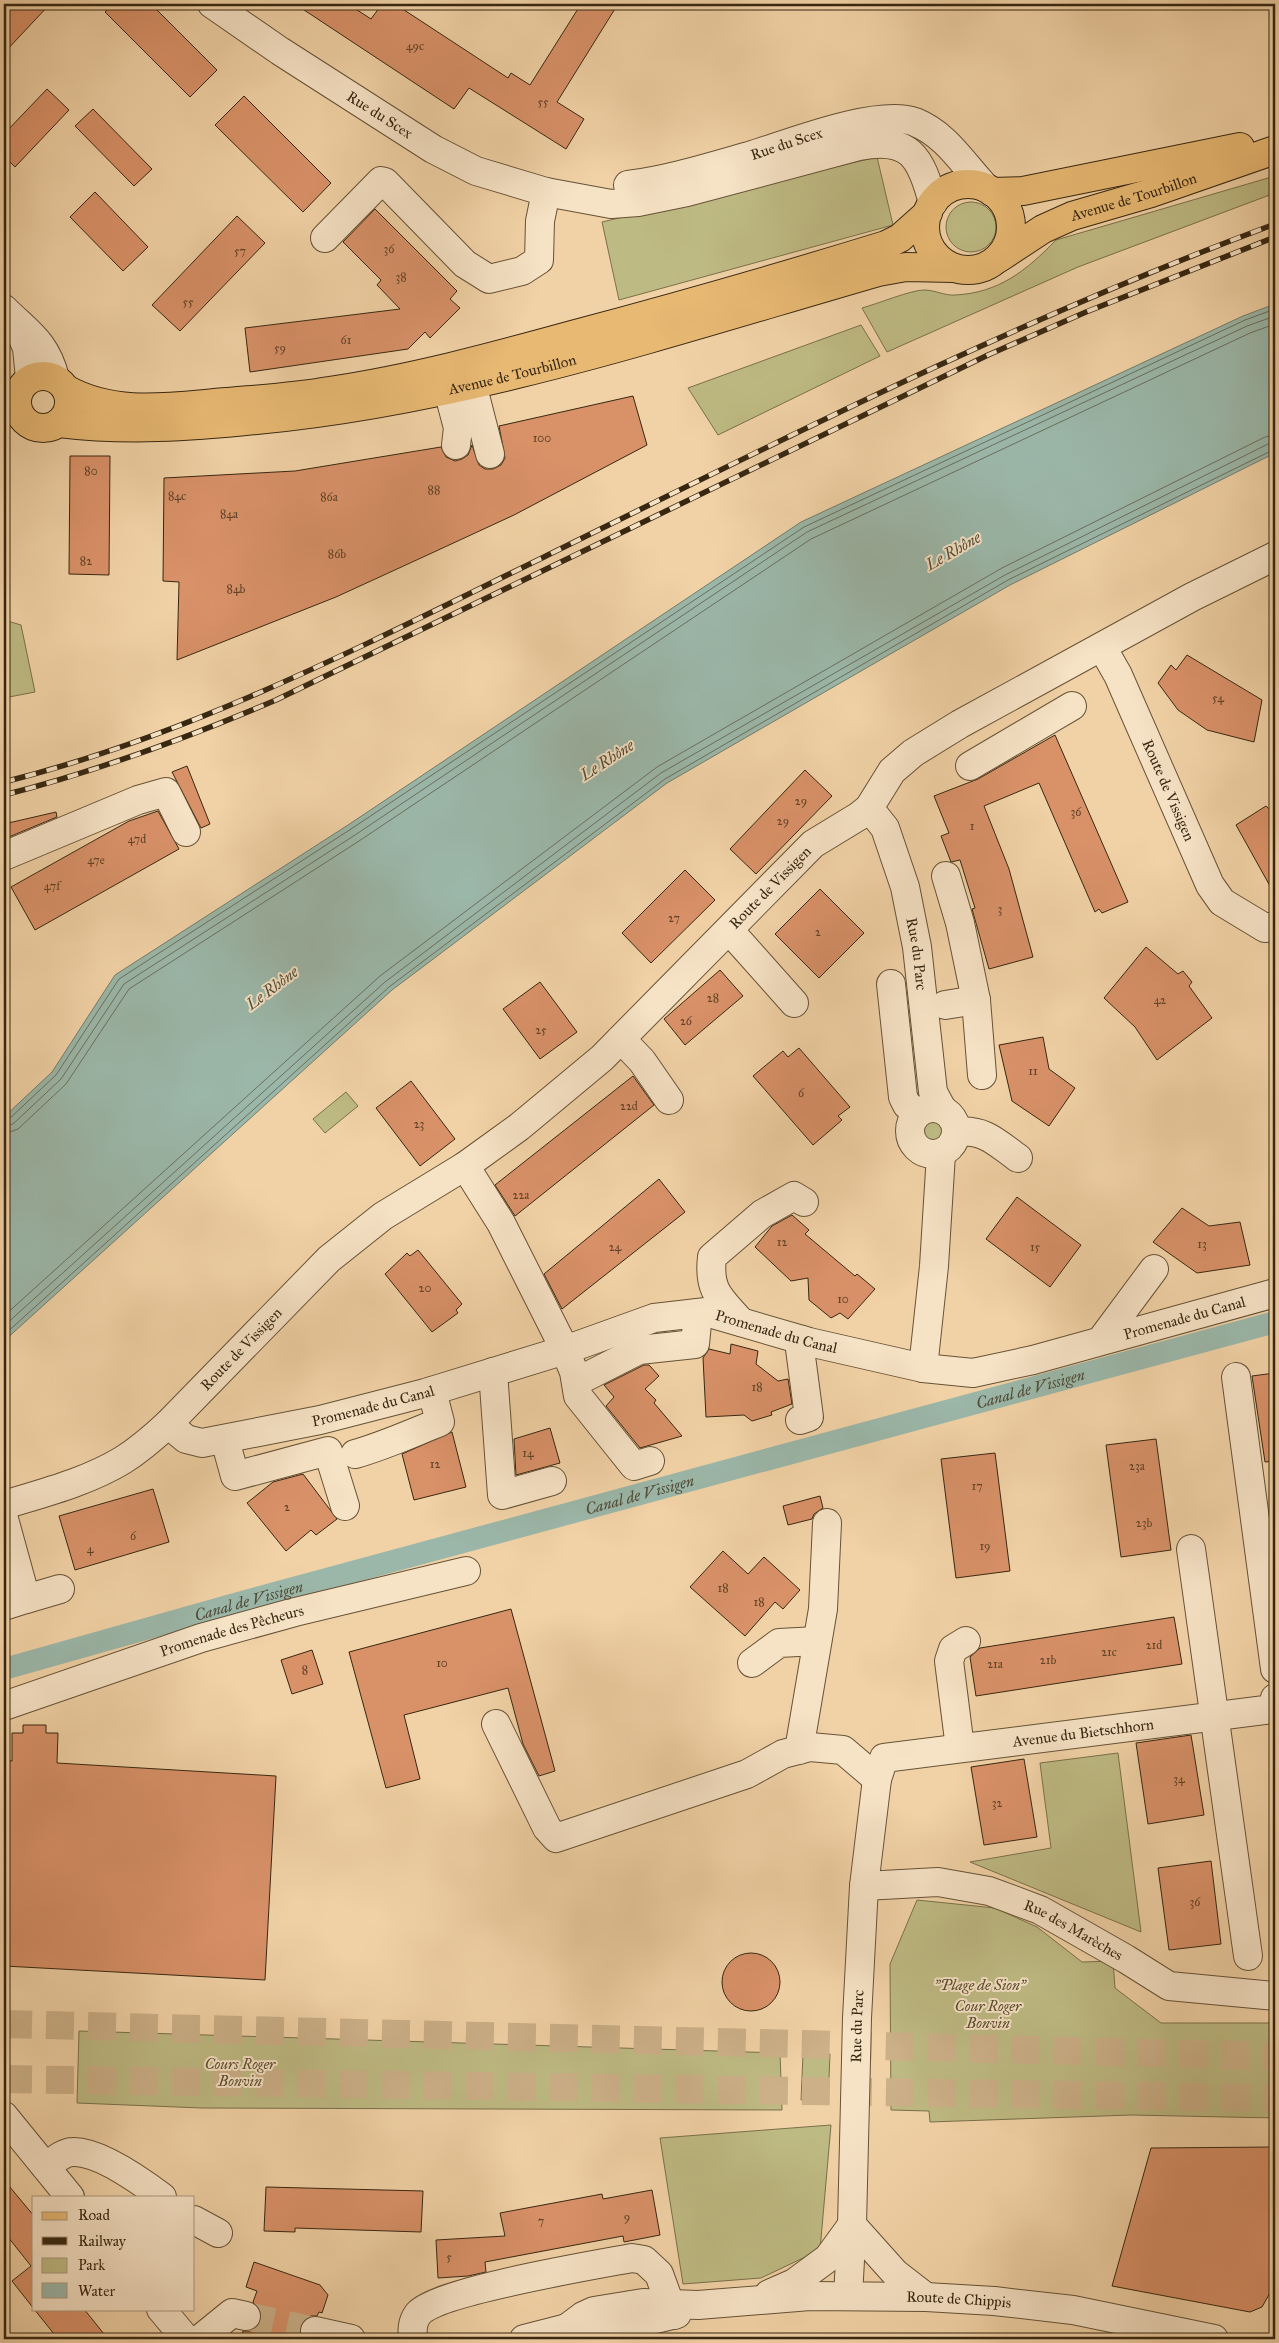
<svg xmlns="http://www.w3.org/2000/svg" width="1279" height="2343" font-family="'IM FELL Great Primer',serif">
  <rect width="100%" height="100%" fill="#f1d2a6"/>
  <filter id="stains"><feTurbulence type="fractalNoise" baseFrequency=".004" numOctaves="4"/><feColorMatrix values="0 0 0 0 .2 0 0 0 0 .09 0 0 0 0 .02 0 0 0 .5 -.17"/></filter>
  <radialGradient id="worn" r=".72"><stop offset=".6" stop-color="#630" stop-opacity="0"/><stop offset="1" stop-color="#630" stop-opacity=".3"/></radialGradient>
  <path fill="#beba83" stroke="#7a704a" d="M877,157L893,225L619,300L602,222Z
    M1275,176V193L1078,267L887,352L862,308C877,304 911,290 924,290C935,290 945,296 955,295C999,293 1027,270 1056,240Z
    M946 227a25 25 0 1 1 50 0a25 25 0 1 1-50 0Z
    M861,325L880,356L718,435L688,388Z
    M4,620L21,625L35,692L4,698Z
    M346,1092L358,1106L325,1133L313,1119Z
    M922 1130a12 12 0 1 1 24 0a12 12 0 1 1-24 0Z
    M1118,1753L1141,1932L970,1862L1051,1848L1040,1763Z
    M917,1900L995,1908L1037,1927L1082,1962L1113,1961L1115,1988L1161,2023H1275V2118L1131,2115L930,2122L929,2111L891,2110L890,1964Z
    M79,2031L780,2053L782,2110L202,2108L77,2103Z
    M803,2054H830L828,2101L801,2100Z
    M831,2125L820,2250L761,2278L683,2284L660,2138Z"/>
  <path fill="#9bb7a9" stroke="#737d6c" d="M1275,304V453L1010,585L667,783L392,990L4,1341V1117L52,1072L115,975L348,825L801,522L1243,316Z"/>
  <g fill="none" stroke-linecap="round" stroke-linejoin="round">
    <path stroke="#696f5d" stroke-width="1" d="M4,1120L9,1119L56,1075L119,979L351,829L804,527L1245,320L1275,309
      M4,1126L13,1124L61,1079L124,984L355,835L807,532L1247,326L1275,316
      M4,1134L18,1129L66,1084L129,989L359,841L811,539L1250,333L1275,324
      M4,1316L380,976L657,767L1002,568L1265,437L1275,435
      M4,1326L385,982L661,773L1005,575L1268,444L1275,442
      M4,1335L389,987L665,779L1008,580L1275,449"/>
    <path stroke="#9bb7a9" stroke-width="22" id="s1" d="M4,1669L238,1603L1275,1322"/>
  </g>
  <path fill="#d99168" stroke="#372711" d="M4,4H50L4,53Z
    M113,4H151L217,70L190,97L105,12Z
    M295,4H348L371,19L382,4H395L508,78L511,73L530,85L581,4H618L557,102L584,119L566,149L469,88L454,109Z
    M47,89L69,110L15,167L4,156V134Z
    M244,96L331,183L303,212L215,125Z
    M93,109L152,169L134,186L75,126Z
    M95,192L148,247L123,271L70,217Z
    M375,209L457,291L450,299L460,308L430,338L425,332L408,349L250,372L245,328L400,309L377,285L381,280L343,242Z
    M237,216L265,243L180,331L152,305Z
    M633,396L647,445L514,515L434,552L336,597L177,660L179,582L163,581L164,478L295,471L441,447L446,457L455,461L462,459L468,455L472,445L479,465L485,469H493L501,465L505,458L499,426Z
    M70,456H110L109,575L69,574Z
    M1187,655L1262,700L1254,742L1207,730L1178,710L1158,683L1171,665L1176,670Z
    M1055,735L1128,902L1102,913L1099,909L1095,912L1039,783L984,806L1009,869L1033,957L989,969L972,909L975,908L960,860L951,862L941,836L949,833L934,796L978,779Z
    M187,766L210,824L201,828L172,772Z
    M805,770L832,796L756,874L730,849Z
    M1266,806L1275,814V895L1236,825Z
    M158,811L179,849L35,930L11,887L129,821Z
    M56,812L57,817L4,839V824Z
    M685,870L715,900L651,963L622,933Z
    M820,889L864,933L819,978L775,934Z
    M1146,947L1178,974L1183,971L1192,982L1189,986L1212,1018L1157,1060L1135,1027L1104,998Z
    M720,970L743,996L685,1045L664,1019Z
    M540,982L577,1032L540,1059L503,1009Z
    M1043,1037L1049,1069L1075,1088L1049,1126L1012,1101L999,1045Z
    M799,1048L850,1107L838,1116L842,1120L813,1145L753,1076L783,1051L788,1057Z
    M633,1076L654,1105L515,1216L495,1185Z
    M411,1081L455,1139L420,1166L376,1108Z
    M659,1179L685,1212L562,1309L544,1274Z
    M1017,1197L1081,1245L1050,1287L986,1239Z
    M1182,1208L1209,1226L1240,1222L1250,1265L1197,1273L1153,1242Z
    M792,1215L809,1230L805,1234L855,1276L857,1274L875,1289L848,1319L840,1313L831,1318L809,1300L808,1278L791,1281L755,1247L772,1226Z
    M418,1250L462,1304L456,1310L458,1313L432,1332L385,1274L407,1253L410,1256Z
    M731,1344L758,1351L756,1364L778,1381L788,1379L792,1404L771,1412L772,1415L752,1421L744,1415L706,1417L703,1358L709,1349L730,1354Z
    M644,1365H649L659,1376L645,1389L656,1400L654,1403L682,1436L640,1448L606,1406L614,1397L604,1385Z
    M1275,1373V1461L1265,1462L1252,1376Z
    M550,1428L560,1463L516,1475L514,1439Z
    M452,1432L466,1487L414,1500L402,1454Z
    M1156,1439L1171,1550L1121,1557L1106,1445Z
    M995,1453L1010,1571L956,1578L941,1459Z
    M303,1474L337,1519L316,1535L311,1530L286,1551L247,1503L273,1482Z
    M153,1489L169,1542L75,1570L59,1516Z
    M820,1496L823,1508L814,1514L812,1519L788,1525L783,1506Z
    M723,1551L748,1574L764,1557L800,1590L783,1609L775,1602L745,1636L690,1587Z
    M511,1609L555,1771L539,1776L523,1744L508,1688L404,1715L420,1779L386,1788L349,1652Z
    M1174,1617L1182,1664L976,1696L970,1657L980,1648Z
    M312,1650L323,1684L292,1694L281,1660Z
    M23,1725H46V1733H58L57,1763L276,1776L265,1980L4,1966V1760L12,1761V1733H23Z
    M1191,1735L1204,1815L1148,1824L1136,1743Z
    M1024,1759L1037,1837L984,1845L971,1767Z
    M1211,1861L1221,1944L1169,1950L1158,1868Z
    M722 1982a29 29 0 1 1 58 0a29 29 0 1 1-58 0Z
    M1275,2147V2284L1262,2307L1250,2312L1112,2286L1151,2148Z
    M4,2180L34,2216V2309L12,2281L31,2266L4,2232Z
    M266,2187L423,2191L421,2232L295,2228V2232L264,2231Z
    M652,2190L660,2235L624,2242L623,2236L485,2262L486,2272L468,2276L438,2278L436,2240L505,2236L500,2213L602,2194L603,2199Z
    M254,2262L320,2285L328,2295L322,2313L319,2312L317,2316H310L303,2321L300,2328L302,2339H241L243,2331H251L257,2327L261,2319V2311L253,2302L257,2291L246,2287Z
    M34,2309H84L108,2339H58Z"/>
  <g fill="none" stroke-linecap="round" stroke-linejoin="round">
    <path stroke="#ccb088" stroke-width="28" stroke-dasharray="28 14" stroke-linecap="butt" d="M246,2316L315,2331"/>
    <path stroke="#ccb088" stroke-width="28" stroke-dasharray="28 14" stroke-linecap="butt" d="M4,2024L1275,2056
      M4,2079L1275,2098"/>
    <g stroke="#665236" stroke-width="30">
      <g id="minor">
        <path id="s2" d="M212,4L280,51L433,149L476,171L546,192L611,204L638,202L687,192L859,146C910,136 921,157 933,203"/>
        <path id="s3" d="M628,185C668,180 710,167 749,156C788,144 878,108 915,122C947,135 963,164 986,188"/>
        <path d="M325,238L381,181L385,182L465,264L489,279L522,271L539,260L540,221L546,192"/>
        <path d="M4,309C28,333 46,342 55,378"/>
        <path d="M17,325L27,348L30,378"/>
        <path d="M472,384L490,454"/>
        <path d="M448,390L458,428L456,445"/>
        <path id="s4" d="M1102,647L1118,675L1210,885L1222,902L1265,928L1275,926"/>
        <path d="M970,766L1072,706"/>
        <path id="s5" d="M869,808L885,828L905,887L917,947L933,1092L942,1109"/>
        <path d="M4,856L138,800L166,792L186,832"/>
        <path d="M946,876L960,923L976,1000L982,1075"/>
        <path d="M729,930L794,1003"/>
        <path d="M891,984L903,1097L907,1105L918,1113"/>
        <path d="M945,1005L976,1000"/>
        <path d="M621,1039L642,1061L669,1100"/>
        <circle cx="933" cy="1131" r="23"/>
        <path d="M957,1132C985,1129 997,1143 1018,1158"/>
        <path d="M465,1166L501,1223L565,1350L574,1372L578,1396L634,1466L650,1461"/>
        <path d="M741,1322C720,1298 708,1291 712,1257L762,1214L794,1196L804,1202"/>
        <path d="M1102,1339L1154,1269"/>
        <path d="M923,1368L934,1266L941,1154"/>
        <path d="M493,1372L502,1495L552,1481"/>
        <path d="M1236,1377L1275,1669"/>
        <path d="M576,1382L639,1350L695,1344L698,1313"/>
        <path d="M800,1420L809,1417L800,1349L802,1340"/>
        <path id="s6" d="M168,1424L186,1439L202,1443L320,1420L425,1393L565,1350L654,1318L706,1312L809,1342L923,1368L973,1373L1033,1360L1275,1293"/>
        <path d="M225,1440L235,1476L328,1451L345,1506"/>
        <path d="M355,1454C384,1446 412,1433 440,1422L432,1391"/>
        <path id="s7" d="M4,1505C43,1493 87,1482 123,1460C139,1450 154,1437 168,1424L329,1259L383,1216L465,1166L519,1127L602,1058L813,844L859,816L869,808L892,771L913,753L960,724L1192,597L1275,556"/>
        <path d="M4,1519L26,1599L60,1589"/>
        <path d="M1191,1549L1248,1956"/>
        <path d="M4,1606L26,1599"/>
        <path d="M752,1663L779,1643L817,1641"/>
        <path id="s8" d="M4,1706L201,1638L295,1612L466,1571"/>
        <path d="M496,1724L547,1828L556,1838L747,1774L783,1754L810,1747L843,1750L877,1779"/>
        <path d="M960,1748L949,1661L953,1649L966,1641"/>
        <path d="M799,1750L823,1609L827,1523"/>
        <path id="s9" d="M864,1886L938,1882L989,1891L1040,1910L1126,1959L1169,1986L1275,1996"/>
        <path d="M4,2116L70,2197"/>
        <path d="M46,2167C54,2161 63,2152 73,2152C99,2151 142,2182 162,2197"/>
        <path d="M194,2220L218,2233"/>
        <path d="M852,2225L895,2273L926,2297"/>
        <path d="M769,2294L794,2283L828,2258L852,2225"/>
        <path id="s10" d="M848,2296L852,2225L857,2018L864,1886L877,1779L884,1758L1273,1709L1275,1698"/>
        <path d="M161,2309L186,2339"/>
        <path id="s11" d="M567,2328L583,2316L594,2311L643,2303L698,2305L810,2296L926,2297L994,2301L1073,2310L1214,2339"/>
        <path d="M315,2331L351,2339"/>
        <path d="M200,2339L232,2313L246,2316"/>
        <path d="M413,2339C412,2330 412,2322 418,2314C437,2291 595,2265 632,2258L644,2260L659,2274L674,2315"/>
        <path d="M524,2339L567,2328L588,2329L635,2324L677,2314"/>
      </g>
    </g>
    <g stroke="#372711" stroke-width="30">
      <g id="major">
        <circle cx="968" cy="227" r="43"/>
        <path d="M992,192L1023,191L1240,147"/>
        <path id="s12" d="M999,258L1043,229L1072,216L1151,193L1275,150"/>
        <circle cx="43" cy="402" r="26"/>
        <path d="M66,389C116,417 173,406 227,402C261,399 295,397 329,391C411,379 492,357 572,335C677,307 782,277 886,245L900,238L928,213"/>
        <path id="s13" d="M59,423C125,431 190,427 256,420C469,400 673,331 878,272L906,267L954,268"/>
      </g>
    </g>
    <use href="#minor" stroke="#f6e2c5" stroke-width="28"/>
    <use href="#major" stroke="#e8b973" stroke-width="28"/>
    <g stroke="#372711" stroke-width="5.5">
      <path id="rail" d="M4,782C195,734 368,643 544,557C785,438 1024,317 1275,224
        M4,795C98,771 187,738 276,700L988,355L1086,312L1275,237"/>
    </g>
    <use href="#rail" stroke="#f6e2c5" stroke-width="4" stroke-dasharray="11" stroke-linecap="butt"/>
  </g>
  <g text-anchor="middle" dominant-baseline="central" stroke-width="4" stroke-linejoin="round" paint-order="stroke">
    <g font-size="12" fill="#604227">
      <text x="415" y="46">49c</text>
      <text x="543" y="102">55</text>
      <text x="389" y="249">36</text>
      <text x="240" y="251">57</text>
      <text x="401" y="277">38</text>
      <text x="188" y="302">55</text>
      <text x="346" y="340">61</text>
      <text x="280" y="348">59</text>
      <text x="542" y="438">100</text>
      <text x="91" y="471">80</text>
      <text x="434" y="490">88</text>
      <text x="177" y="496">84c</text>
      <text x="329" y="497">86a</text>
      <text x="229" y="514">84a</text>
      <text x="337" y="554">86b</text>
      <text x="86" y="561">82</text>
      <text x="236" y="589">84b</text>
      <text x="1218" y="698">54</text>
      <text x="801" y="801">29</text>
      <text x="1076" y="812">36</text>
      <text x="783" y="821">29</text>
      <text x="972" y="826">1</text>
      <text x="137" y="839">47d</text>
      <text x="96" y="860">47e</text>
      <text x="52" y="886">47f</text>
      <text x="1000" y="909">3</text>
      <text x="674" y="918">27</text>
      <text x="818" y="932">2</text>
      <text x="713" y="998">28</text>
      <text x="1160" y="1000">42</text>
      <text x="686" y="1021">26</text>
      <text x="541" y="1030">25</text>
      <text x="1033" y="1071">11</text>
      <text x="801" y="1093">6</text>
      <text x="629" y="1106">22d</text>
      <text x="419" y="1124">23</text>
      <text x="521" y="1195">22a</text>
      <text x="782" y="1242">12</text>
      <text x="1202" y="1244">13</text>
      <text x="615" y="1247">24</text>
      <text x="1035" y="1247">15</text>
      <text x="425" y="1288">20</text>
      <text x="843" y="1299">10</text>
      <text x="757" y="1387">18</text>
      <text x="528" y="1453">14</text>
      <text x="435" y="1464">12</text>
      <text x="1137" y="1466">23a</text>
      <text x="977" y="1486">17</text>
      <text x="287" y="1507">2</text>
      <text x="1144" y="1523">23b</text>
      <text x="133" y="1536">6</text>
      <text x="985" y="1546">19</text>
      <text x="90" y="1549">4</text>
      <text x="723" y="1588">18</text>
      <text x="759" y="1602">18</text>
      <text x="1154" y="1645">21d</text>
      <text x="1109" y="1652">21c</text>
      <text x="1048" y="1660">21b</text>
      <text x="442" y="1663">10</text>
      <text x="995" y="1664">21a</text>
      <text x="305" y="1670">8</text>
      <text x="1179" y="1779">34</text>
      <text x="997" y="1803">32</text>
      <text x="1195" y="1902">36</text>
      <text x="627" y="2217">9</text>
      <text x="541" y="2221">7</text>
      <text x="449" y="2257">5</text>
    </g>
    <g font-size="15" fill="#372711" stroke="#f6e2c5">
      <text stroke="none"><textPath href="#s2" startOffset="201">Rue du Scex</textPath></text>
      <text stroke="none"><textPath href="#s3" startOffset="164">Rue du Scex</textPath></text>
      <text stroke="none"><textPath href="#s12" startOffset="149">Avenue de Tourbillon</textPath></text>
      <text stroke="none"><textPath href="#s13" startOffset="458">Avenue de Tourbillon</textPath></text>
      <text stroke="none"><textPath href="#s4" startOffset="158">Route de Vissigen</textPath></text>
      <text stroke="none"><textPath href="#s7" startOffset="995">Route de Vissigen</textPath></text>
      <text stroke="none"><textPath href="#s5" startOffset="156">Rue du Parc</textPath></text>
      <text stroke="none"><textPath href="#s6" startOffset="1055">Promenade du Canal</textPath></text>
      <text stroke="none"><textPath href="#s6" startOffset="635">Promenade du Canal</textPath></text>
      <text stroke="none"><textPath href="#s7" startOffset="290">Route de Vissigen</textPath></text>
      <text stroke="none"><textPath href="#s6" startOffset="215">Promenade du Canal</textPath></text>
      <text stroke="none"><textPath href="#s8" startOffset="240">Promenade des Pêcheurs</textPath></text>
      <text stroke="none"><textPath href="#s10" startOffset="741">Avenue du Bietschhorn</textPath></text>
      <text stroke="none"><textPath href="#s9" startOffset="219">Rue des Marèches</textPath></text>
      <text stroke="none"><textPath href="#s10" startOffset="270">Rue du Parc</textPath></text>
      <text stroke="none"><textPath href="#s11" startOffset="398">Route de Chippis</textPath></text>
    </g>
    <g font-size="15" font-style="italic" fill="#594c2e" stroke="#f6e2c5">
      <text x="980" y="1985">"Plage de Sion"</text>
      <text x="988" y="2006">Cour Roger<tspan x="988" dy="17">Bonvin</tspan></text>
      <text x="240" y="2064">Cours Roger<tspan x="240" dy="17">Bonvin</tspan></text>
    </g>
    <g font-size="16" font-style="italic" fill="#504b37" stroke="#f6e2c5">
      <text transform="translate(953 551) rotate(-30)">Le Rhône</text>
      <text transform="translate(607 760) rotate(-33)">Le Rhône</text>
      <text transform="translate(272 988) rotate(-37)">Le Rhône</text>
      <text stroke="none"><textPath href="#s1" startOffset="1064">Canal de Vissigen</textPath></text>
      <text stroke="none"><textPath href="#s1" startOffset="659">Canal de Vissigen</textPath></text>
      <text stroke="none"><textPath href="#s1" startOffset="254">Canal de Vissigen</textPath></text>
    </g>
  </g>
  <rect width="1279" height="2343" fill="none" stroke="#f1d2a6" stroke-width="20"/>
  <rect x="5" y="5" width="1269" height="2333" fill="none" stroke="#372711" stroke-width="2.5"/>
  <rect x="10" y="10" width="1259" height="2323" fill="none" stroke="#372711"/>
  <rect x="32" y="2196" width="162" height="115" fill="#f6e2c5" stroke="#aa977d"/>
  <rect x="42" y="2212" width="25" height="8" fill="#e8b973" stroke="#aa977d"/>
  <text x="78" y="2220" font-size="15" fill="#372711">Road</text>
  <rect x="42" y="2237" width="25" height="8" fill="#372711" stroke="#aa977d"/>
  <text x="78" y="2246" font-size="15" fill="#372711">Railway</text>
  <rect x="42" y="2258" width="25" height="15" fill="#beba83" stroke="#aa977d"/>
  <text x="78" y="2270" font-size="15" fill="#372711">Park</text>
  <rect x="42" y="2283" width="25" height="15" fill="#9bb7a9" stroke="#aa977d"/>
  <text x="78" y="2296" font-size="15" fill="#372711">Water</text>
  <rect width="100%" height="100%" filter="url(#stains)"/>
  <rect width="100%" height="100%" fill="url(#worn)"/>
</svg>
